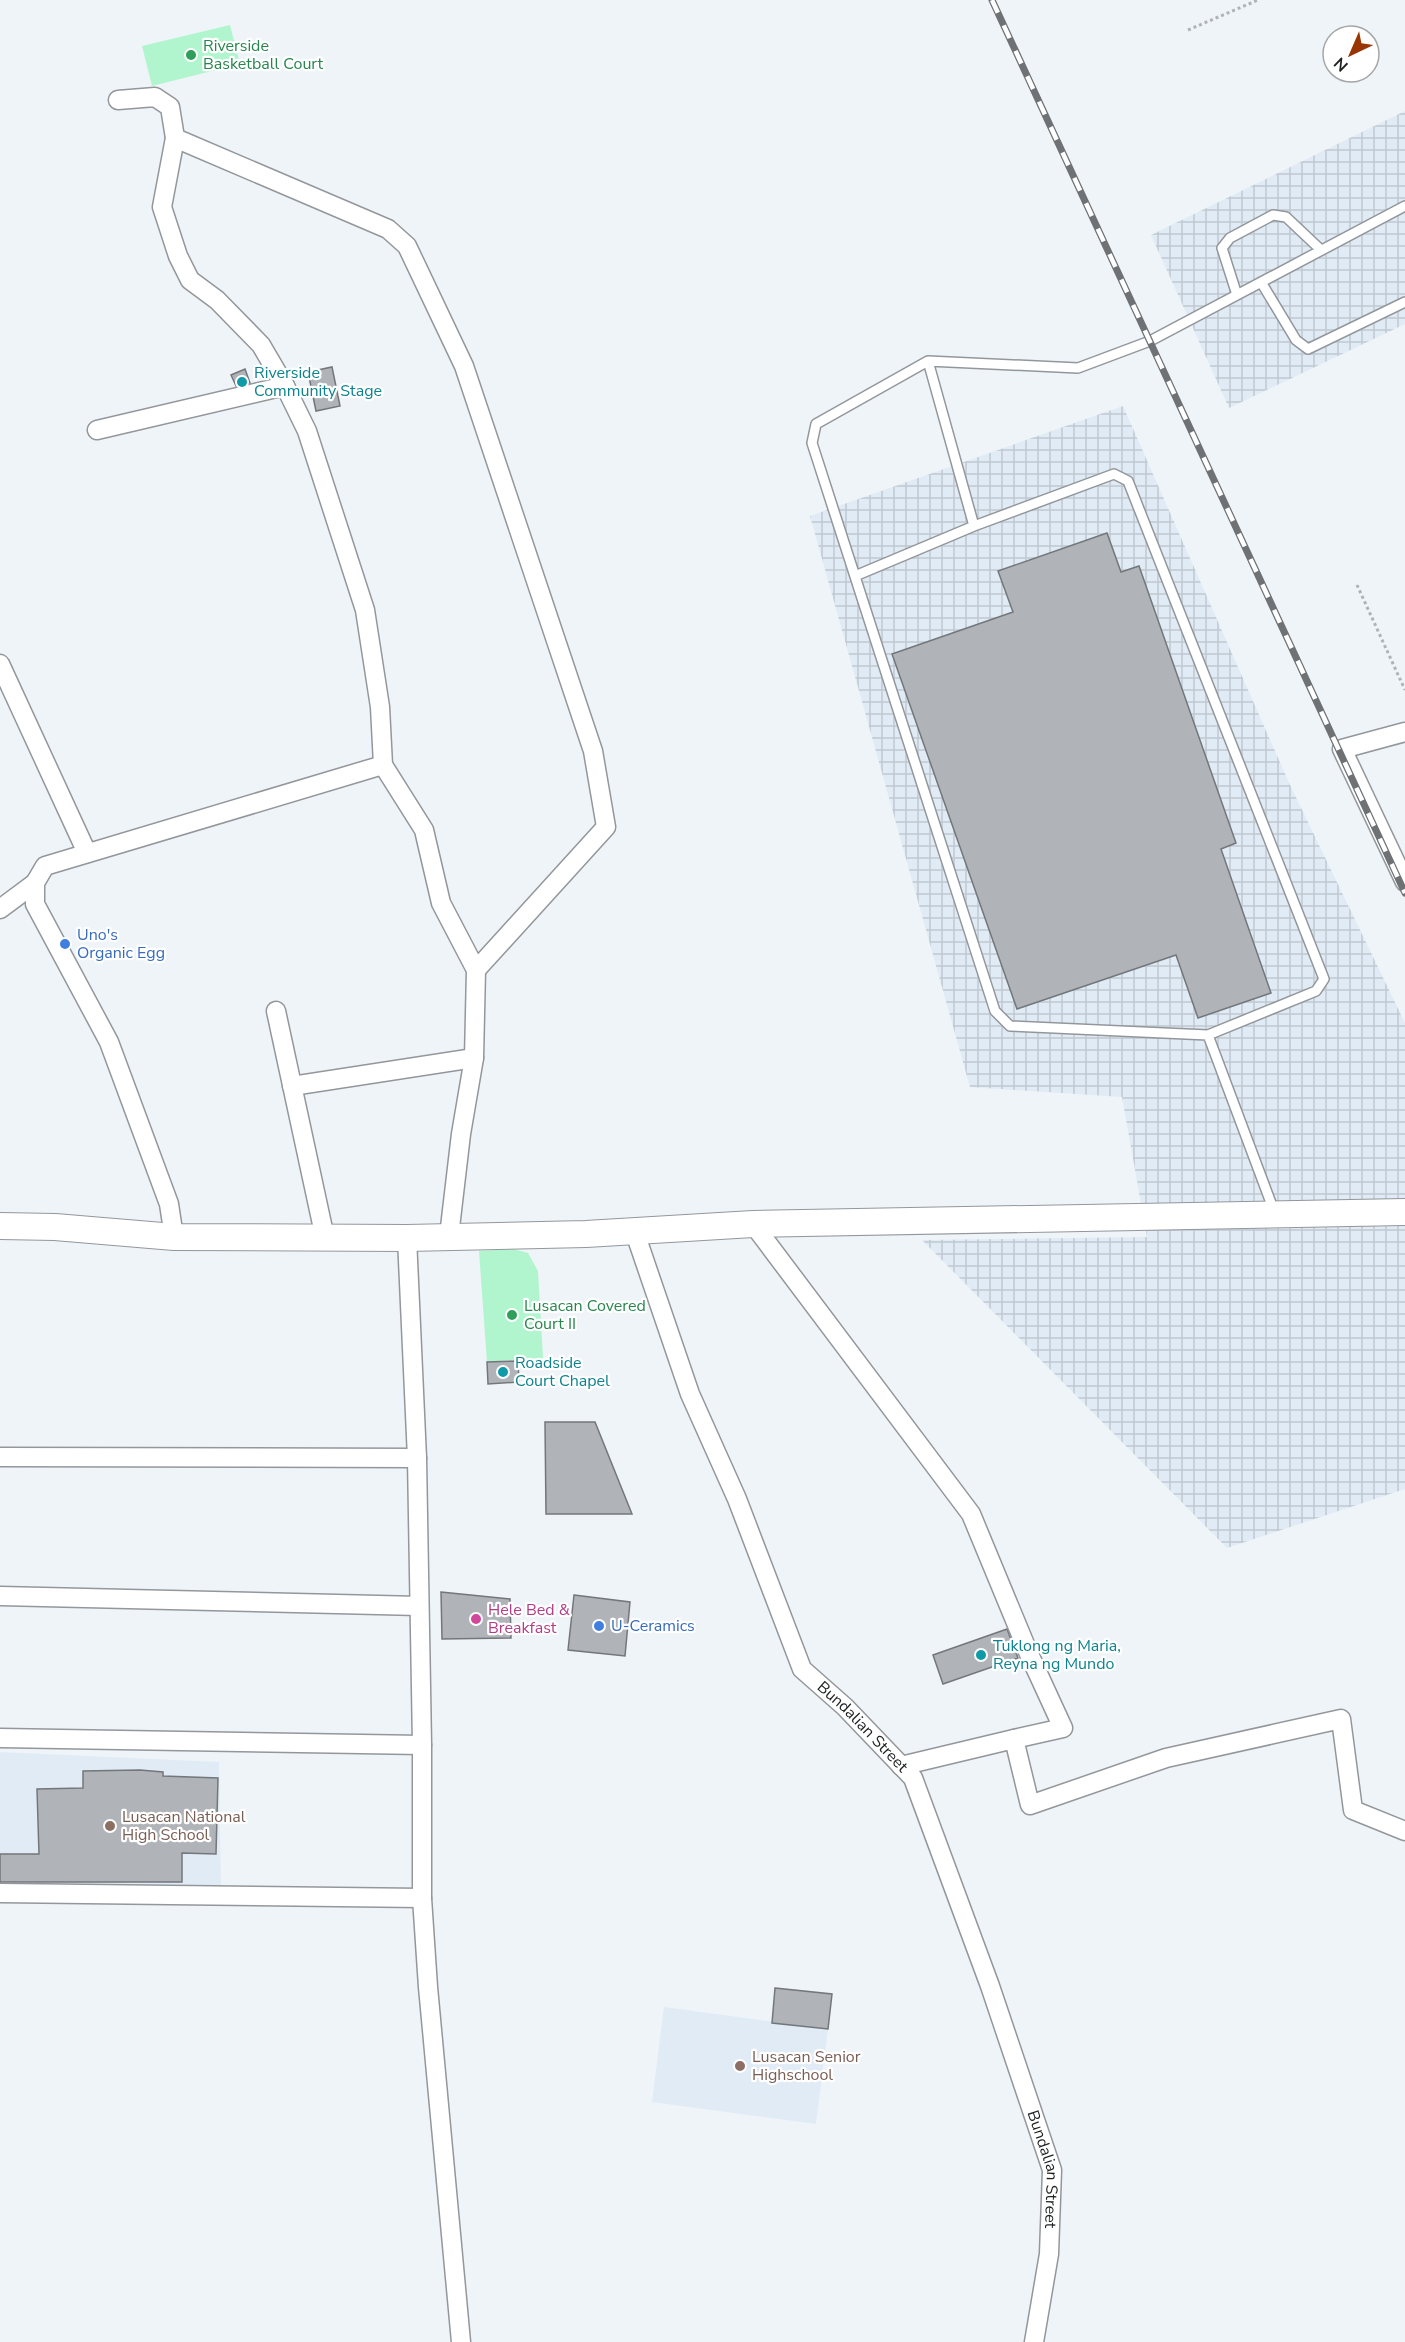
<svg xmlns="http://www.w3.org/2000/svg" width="1405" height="2342" font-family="'Nunito Sans',sans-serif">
  <defs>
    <pattern id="industrial-grid" width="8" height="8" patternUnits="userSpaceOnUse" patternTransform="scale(1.5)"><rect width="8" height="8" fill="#e0ebf5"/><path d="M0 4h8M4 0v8" fill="none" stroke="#c0c9d2"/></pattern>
  </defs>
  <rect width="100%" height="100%" fill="#eff4f8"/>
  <path fill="#e0ebf5" d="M0,1752L219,1762L221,1893L0,1890Z
    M664,2007L828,2029L816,2124L652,2102Z"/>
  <path fill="url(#industrial-grid)" d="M1405,111V324L1229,408L1151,235Z
    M1123,406L1290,785L1405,1023V1489L1227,1548L922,1240L1147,1237L1122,1097L970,1087L810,516Z"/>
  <path fill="#b0f5cd" d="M230,25L240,64L152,86L142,46Z
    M513,1249L528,1253L538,1271L543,1358L487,1362L479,1251Z"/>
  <path fill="#b0b4b8" stroke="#73777b" stroke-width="1.5" d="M332,367L340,406L316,411L308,372Z
    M245,369L250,383L236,386L231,375Z
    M1107,533L1121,572L1139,566L1236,843L1221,849L1271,993L1198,1018L1176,955L1017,1009L892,654L1013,612L998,571Z
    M518,1361L519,1382L488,1384L487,1362Z
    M545,1422H595L632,1514H546Z
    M441,1592L510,1599L511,1638L442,1639Z
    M574,1595L630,1602L625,1656L568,1650Z
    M1007,1629L1018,1658L943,1684L933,1655Z
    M140,1770L163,1772V1776L218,1778L216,1854L182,1853V1882H0V1854H39L37,1789L83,1788V1771Z
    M775,1988L832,1994L828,2029L772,2023Z"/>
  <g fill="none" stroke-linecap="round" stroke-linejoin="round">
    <g stroke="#93979b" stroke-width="12">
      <path id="lane" d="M1261,282L1296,340L1308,349L1405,302
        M1237,295L1222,248L1230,238L1273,215L1286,217L1321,250
        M928,361L974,526L1114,474L1128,481L1324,979L1316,991L1208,1035
        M855,576L974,526
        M1274,1211L1208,1035L1010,1026L995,1011L812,443L816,424L928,361L1078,368L1150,341L1405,206"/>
    </g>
    <g stroke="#93979b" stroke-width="21">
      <g id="street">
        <path d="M118,100L155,97L170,107L175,138L162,207L178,256L190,280L217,300L261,345L285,386L307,431L365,610L380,707L383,765L424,830L441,903L476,970L474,1058L461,1134L449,1236"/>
        <path d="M175,138L388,229L407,246L464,366L593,751L606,827L476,970"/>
        <path d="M97,430L285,386"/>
        <path d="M0,664L87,853"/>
        <path d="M1405,732L1342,749L1405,882"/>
        <path d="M0,909L35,883"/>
        <path d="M276,1011L325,1238"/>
        <path d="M292,1086L474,1058"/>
        <path d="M753,1224L971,1514L1029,1654L1063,1728L1014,1739"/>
        <path id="s1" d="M634,1230L690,1394L737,1499L802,1669L845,1707L913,1778L990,1986L1052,2170L1049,2254L1034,2342"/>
        <path d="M174,1237L169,1204L109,1042L35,904V883L45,866L383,765"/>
        <path d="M407,1238L417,1458L422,1745V1898L428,1987L461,2342"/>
        <path d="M0,1457L417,1458"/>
        <path d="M0,1596L419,1606"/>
        <path d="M0,1738L422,1745"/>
        <path d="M901,1766L1014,1739L1030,1805L1166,1758L1341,1719L1353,1810L1405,1831"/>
        <path d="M0,1893L422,1898"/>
      </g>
    </g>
    <g stroke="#93979b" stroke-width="28">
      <path id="secondary" d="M0,1226L55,1227L174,1237L407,1238L586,1234L753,1224L1405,1212"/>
    </g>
    <path stroke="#afb3b6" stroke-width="3" stroke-dasharray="3 3" stroke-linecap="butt" d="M1188,30L1258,0
      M1357,585L1405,690"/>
    <use href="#lane" stroke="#fff" stroke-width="9"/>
    <use href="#street" stroke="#fff" stroke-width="18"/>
    <use href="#secondary" stroke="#fff" stroke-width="26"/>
    <g stroke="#6f7275" stroke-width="7">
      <path id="rail" d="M992,0L1405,893"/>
    </g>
    <use href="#rail" stroke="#fff" stroke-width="4.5" stroke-dasharray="14" stroke-linecap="butt"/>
  </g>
  <g fill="#2e9e5b" stroke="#fff" stroke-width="2">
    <circle cx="191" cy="55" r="6"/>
    <circle cx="512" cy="1315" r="6"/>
  </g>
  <g fill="#0f9aa8" stroke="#fff" stroke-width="2">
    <circle cx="242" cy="382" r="6"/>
    <circle cx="503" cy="1372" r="6"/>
    <circle cx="981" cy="1655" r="6"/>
  </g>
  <g fill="#3f7fe0" stroke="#fff" stroke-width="2">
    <circle cx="65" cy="944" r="6"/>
    <circle cx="599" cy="1626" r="6"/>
  </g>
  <circle fill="#d1479c" stroke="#fff" stroke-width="2" cx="476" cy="1619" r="6"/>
  <g fill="#8d6e63" stroke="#fff" stroke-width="2">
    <circle cx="110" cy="1826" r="6"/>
    <circle cx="740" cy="2066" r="6"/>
  </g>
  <g text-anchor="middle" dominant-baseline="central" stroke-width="4.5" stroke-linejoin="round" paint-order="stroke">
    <g font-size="16" fill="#27864d" stroke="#fff" text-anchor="start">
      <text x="203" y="46">Riverside<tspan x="203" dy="18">Basketball Court</tspan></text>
      <text x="524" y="1306">Lusacan Covered<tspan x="524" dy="18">Court II</tspan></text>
    </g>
    <g font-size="16" fill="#0d838f" stroke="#fff" text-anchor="start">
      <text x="254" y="373">Riverside<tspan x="254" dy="18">Community Stage</tspan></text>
      <text x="515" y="1363">Roadside<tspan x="515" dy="18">Court Chapel</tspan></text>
      <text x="993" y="1646">Tuklong ng Maria,<tspan x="993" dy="18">Reyna ng Mundo</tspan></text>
    </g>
    <g font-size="16" fill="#366cbe" stroke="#fff" text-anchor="start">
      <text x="77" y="935">Uno's<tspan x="77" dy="18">Organic Egg</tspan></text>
      <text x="611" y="1626">U-Ceramics</text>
    </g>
    <g font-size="16" fill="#b23c85" stroke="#fff" text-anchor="start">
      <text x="488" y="1610">Hele Bed &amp;<tspan x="488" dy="18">Breakfast</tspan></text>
    </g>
    <g font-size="16" fill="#1e2021" stroke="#fff">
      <text stroke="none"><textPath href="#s1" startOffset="554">Bundalian Street</textPath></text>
      <text stroke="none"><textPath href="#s1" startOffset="1040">Bundalian Street</textPath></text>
    </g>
    <g font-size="16" fill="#785e54" stroke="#fff" text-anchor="start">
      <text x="122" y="1817">Lusacan National<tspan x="122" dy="18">High School</tspan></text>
      <text x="752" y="2057">Lusacan Senior<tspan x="752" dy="18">Highschool</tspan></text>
    </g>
  </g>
  <g transform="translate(1351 54) rotate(224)"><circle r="28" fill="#ffffff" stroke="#a5a6a6" stroke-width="1.5"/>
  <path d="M0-4.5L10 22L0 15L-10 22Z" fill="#993503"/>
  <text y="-9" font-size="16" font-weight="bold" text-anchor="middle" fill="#1e2021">N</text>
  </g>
</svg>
